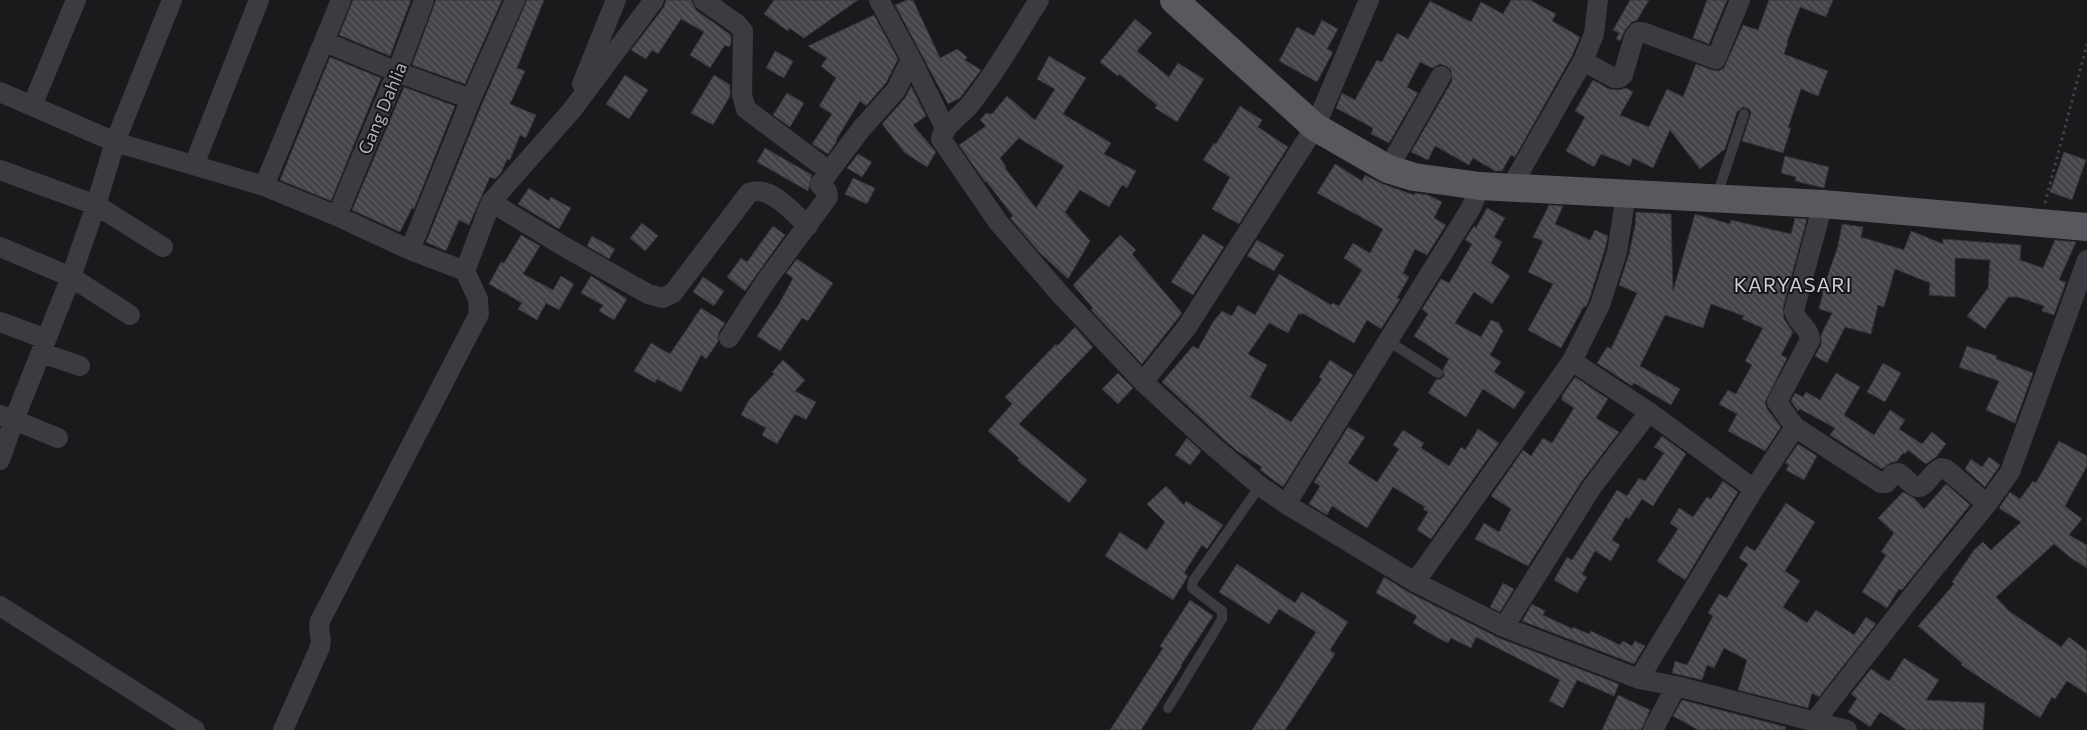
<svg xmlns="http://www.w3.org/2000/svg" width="2087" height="730" font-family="Commissioner,sans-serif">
  <defs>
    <pattern id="building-back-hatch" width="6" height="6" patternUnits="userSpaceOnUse" patternTransform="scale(1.25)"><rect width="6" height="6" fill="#444549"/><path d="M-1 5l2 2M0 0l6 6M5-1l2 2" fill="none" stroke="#5c5d61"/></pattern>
  </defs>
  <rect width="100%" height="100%" fill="#1a1a1c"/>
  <path fill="url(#building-back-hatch)" stroke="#343438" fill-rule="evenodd" d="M353,0H411L390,56L339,35Z
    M436,0H502L465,84L412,65Z
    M527,0H544L517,68L525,71L510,104L536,115L526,138L520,135L510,160L507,159L501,173L495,179L490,177L469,225L459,220L446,251L426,242L482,104Z
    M666,0H691L696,10L731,35V44L729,47L725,45L710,68L690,55L704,32L681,19L658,54L652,50L646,59L631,50L664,7Z
    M774,0H858L804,38L789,28L788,31L764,14Z
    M907,0H913L940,58L957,49L967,57L965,60L981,70L960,98L948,104L895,5Z
    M1511,0H1530L1556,14L1552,21L1580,37L1572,56L1515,157L1511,155L1502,171H1495L1473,158L1469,165L1435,146L1428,160L1411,152L1452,81L1451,70L1446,66L1440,64L1432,68L1420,62L1407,87L1418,93L1389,143L1371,134L1373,128L1336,108L1342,93L1355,100L1377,60L1382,62L1397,33L1408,39L1430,1L1471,22L1481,2L1503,14Z
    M1630,0H1649L1637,20L1632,22L1625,30L1620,41L1616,39L1619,33L1613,30Z
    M1707,0H1727L1709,44L1693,38Z
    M1769,0H1833L1826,17L1800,7L1787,42H1788L1784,54L1828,71L1818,96L1801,89L1788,128H1791L1783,153L1742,141L1751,113L1749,109L1743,107L1737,112L1725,149L1700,169L1670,130L1653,168L1633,158L1630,166L1601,154L1594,167L1566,151L1585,117L1575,111L1593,80L1609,89L1619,90L1626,88L1633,92L1620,115L1649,127L1667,89L1683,97L1696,64L1712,70L1718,71L1724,68L1743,25L1758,30Z
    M874,15L898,59L886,83L866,106L860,101L836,140L837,141L828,154L812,144L832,114L819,106L836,78L821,66L827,58L808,46Z
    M1135,19L1152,33L1137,51L1169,77L1178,63L1204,79L1177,122L1155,108L1157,105L1119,74L1118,76L1100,62Z
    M1322,20L1338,29L1327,49L1333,52L1317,82L1279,61L1297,27L1314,36Z
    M775,51L793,61L784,78L766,68Z
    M1049,56L1086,78L1063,114L1111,143L1104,154L1136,171L1127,188L1122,185L1109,207L1080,190L1065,212L1090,241L1068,279L1039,252L1010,218L1013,216L986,181L985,182L959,145L986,126L980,120L986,113L992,114L1007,96L1035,120L1055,89L1037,79ZM1019,138L1064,166L1036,208L1005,168L1006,167L1000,158Z
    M330,57L381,78L331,201L280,180Z
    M625,75L648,90L629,119L606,104Z
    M714,75L730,85V96L713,125L691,113Z
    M911,86L926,116L913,125L936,152L927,167L905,153L882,124L905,98Z
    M404,87L455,106L414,209L412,208L400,232L352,210Z
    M787,93L804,103L790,127L773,115Z
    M1240,106L1262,120L1258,127L1288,147L1239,224L1212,209L1230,177L1203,160L1214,143L1216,144Z
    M765,148L812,175L808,191L757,162Z
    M2064,152L2086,160L2072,200L2050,192Z
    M858,154L872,162L862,177L847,168Z
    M1785,156L1829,167L1824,188L1795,181L1796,177L1781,173Z
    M1335,164L1362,181L1365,175L1383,184L1414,195L1415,193L1428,195L1442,202L1434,218L1446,225L1427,255L1415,249L1403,273L1409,277L1397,298L1400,299L1381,329L1367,320L1354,343L1302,313L1301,315L1299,313L1288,333L1269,323L1248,354L1267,365L1250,397L1291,422L1322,379L1319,377L1330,360L1353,375L1283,487L1260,470L1262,467L1237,451L1221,437L1162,382L1193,346L1198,349L1213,322L1222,311L1232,316L1238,305L1255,315L1279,274L1331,305L1333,303L1339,306L1362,270L1344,258L1353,243L1370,253L1383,229L1317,193Z
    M853,178L875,188L867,204L845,194Z
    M529,188L549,201L551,197L571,208L559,229L518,204Z
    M1549,205L1563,206L1555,224L1590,240L1595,230L1608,236L1605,249L1589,300L1586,307L1584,306L1561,348L1528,330L1553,284L1528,272L1543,241L1533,237Z
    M1487,208L1505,218L1494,237L1502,242L1491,263L1510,276L1492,304L1474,292L1455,323L1481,337L1491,320L1499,323L1503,331L1490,355L1501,362L1494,372L1525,392L1514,409L1483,389L1466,417L1428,393L1436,380L1441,379L1444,376L1443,369L1449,359L1414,336L1428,314L1422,309L1441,279L1449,283L1472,244L1465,240L1474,226L1476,228Z
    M1636,212L1671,214L1673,291L1695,214L1730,224L1731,220L1791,234L1795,218L1807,219L1783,308L1784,319L1793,332L1781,355L1787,358L1765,402L1767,409L1781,427L1765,451L1728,431L1737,414L1719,404L1728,390L1736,394L1752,365L1745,361L1763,328L1742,319L1744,316L1711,304L1703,328L1665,315L1640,366L1680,389L1671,405L1634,383L1632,386L1597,363L1607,347L1611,349L1637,293L1619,285L1629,254L1635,226Z
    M642,223L658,236L645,251L630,238Z
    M1842,224L1863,227L1861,237L1904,250L1911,231L1943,244V239L2021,245L2020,260L2043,268L2055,240L2076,242L2059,280L2066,282L2054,315L2042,311L2044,306L2018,297H2008L1985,329L1967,316L1988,288L1990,260L1955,258V297L1929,295L1930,283L1895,269L1884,307L1878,305L1871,334L1845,327L1827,363L1815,356L1821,345V335L1832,313L1819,309L1823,293L1822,292L1838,246Z
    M773,226L785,235L745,291L727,277L741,258L747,262Z
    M1203,234L1224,247L1193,295L1171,282Z
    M521,235L540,246L523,274L553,290L561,276L574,284L559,310L546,303L537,320L518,309L522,303L489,284L501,262L504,263Z
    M1120,235L1136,250L1132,254L1182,313L1142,364L1091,310L1093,308L1073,285Z
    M592,236L615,249L609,259L587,246Z
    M1257,240L1284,255L1274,271L1247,256Z
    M797,259L833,283L808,321L802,318L780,351L757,336L779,304L793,278L786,273Z
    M591,276L627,299L614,320L599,311L603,305L581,293Z
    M703,277L724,291L714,306L693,292Z
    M701,308L725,323L719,332L718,342L706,359L701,355L681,392L657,379L655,383L634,371L651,343L670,354Z
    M1075,327L1093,347L1019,424L1087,480L1069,503L1017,460L1019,458L988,431L1012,404L1005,397L1056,344L1057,346Z
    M1967,346L1997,356L1996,359L2033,373L2015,423L1986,410L1999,381L1959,367Z
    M783,360L805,380L795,391L816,402L806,420L795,414L777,444L762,435L766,428L741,415L749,400L774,374L772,372Z
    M1883,363L1901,373L1885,402L1867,392Z
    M1118,373L1133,388L1118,404L1102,389Z
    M1836,373L1860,387L1844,415L1874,435L1890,410L1905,420L1899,429L1922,444L1932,432L1946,444L1936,457L1926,464L1908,450L1905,454L1903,453L1897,461L1890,463L1882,469L1830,435L1835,428L1800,409L1798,411L1791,401L1795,393L1803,397L1806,392L1820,400Z
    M1575,377L1608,399L1596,418L1619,432L1582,481L1528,566L1475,539L1484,523L1499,532L1511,509L1491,496L1523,450L1531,456L1543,438L1552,443L1574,408L1562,400V396Z
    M1348,427L1365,437L1348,463L1377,482L1399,449L1393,445L1403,430L1424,443L1421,448L1449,466L1461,447L1465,450L1478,429L1499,443L1431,539L1417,530L1428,512L1423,509L1425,507L1393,487L1367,528L1332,506L1327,515L1309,504L1320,486L1314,482Z
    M1662,436L1686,454L1653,506L1642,499L1629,519L1626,517L1612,540L1620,545L1611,561L1595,551L1582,574L1587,577L1577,593L1554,580L1567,557L1572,560L1617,490L1627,496L1639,478L1645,481L1664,453L1654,447Z
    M1187,438L1201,451L1190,465L1175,455Z
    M2059,441L2087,456V466L2065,506L2082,519L2069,535L2087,545V568L2071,558L2054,544L1996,597L2009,611L2061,647L2069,637L2087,651V694L2067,681L2055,699L2052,697L2040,718L1961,665L1962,663L1918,626L1954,584L1952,582L1974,550L1983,542L1991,550L2021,522L1999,508L2010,492L2020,499L2033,481L2036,483Z
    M1798,444L1817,456L1804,480L1786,470L1789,465L1785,463Z
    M1989,457L2000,465L1985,487L1965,469L1971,459L1982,467Z
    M1723,481L1738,492L1685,580L1657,561L1678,529L1670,523L1679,508L1693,517L1707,497L1711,499Z
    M1946,484L1970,505L1902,590L1899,589L1887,608L1862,592L1886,555L1881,552L1894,533L1878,518L1903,492L1914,498L1924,509Z
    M1166,486L1184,505L1186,501L1223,525L1207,549L1202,545L1184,573L1188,576L1173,600L1105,556L1120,532L1147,550L1165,522L1147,504Z
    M1786,503L1815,522L1785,571L1800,581L1783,607L1807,623L1816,610L1854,635L1866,617L1876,624L1819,697L1812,693L1808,708L1738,690L1747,660L1724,648L1714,668L1707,665L1702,680L1672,673L1675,661L1687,665L1713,616L1708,613L1719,594L1727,598L1748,564L1739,558L1746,546L1755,551Z
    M1237,564L1295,603L1302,592L1348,622L1330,650L1335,654L1285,730H1252L1316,632L1279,609L1269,624L1219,592Z
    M1384,577L1410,593L1499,638L1619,684L1614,696L1577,680L1563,708L1549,701L1560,680L1476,637L1471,648L1451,638L1448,643L1436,637L1413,623L1417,616L1376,593Z
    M1503,583L1514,589L1500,612L1490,607Z
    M1190,600L1213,616L1181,665L1182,666L1141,730H1110L1163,648L1160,646Z
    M1532,604L1545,611L1543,615L1573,629V627L1589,634L1591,631L1620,645L1623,641L1632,646L1635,641L1645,646L1634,664L1522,621Z
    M1904,658L1939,680L1926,700L1985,703L1983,730H1907L1880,712L1870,727L1848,712L1857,698L1851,694L1871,669L1889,681Z
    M1618,695L1650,710L1641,730H1602Z
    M1682,700L1786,727L1785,730H1698L1673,716Z"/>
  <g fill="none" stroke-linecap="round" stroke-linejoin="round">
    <path stroke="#414247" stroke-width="3" stroke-dasharray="2.5 4" stroke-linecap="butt" d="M2045,203L2087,44"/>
    <path stroke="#3b3c41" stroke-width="10" d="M1716,198L1744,114
      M1388,341L1438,373
      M1168,708L1222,619V611L1192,588L1193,581L1260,486"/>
    <path stroke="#3b3c41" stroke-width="20" d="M703,0L737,24L743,31L742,95L746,109L829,171
      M879,0L911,59L946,130
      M1039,0C1016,36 995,74 968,107C960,116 942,128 941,139L998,222L1060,294L1143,382L1213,446L1260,486L1286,504L1415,582L1504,627L1639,679L1676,686L1847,730
      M325,42L397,72L471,99
      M1583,61L1614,78H1619L1623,75L1634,37L1638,32H1642L1716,59L1740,0
      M582,84L616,0
      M0,92L115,142L264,186L337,216L410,250L465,271
      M32,106L76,0
      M194,165L259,0
      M1388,169L1441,76
      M0,170L96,205L163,247
      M264,186L341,0
      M1511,187L1583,61L1594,34L1598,0
      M491,202L563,246L648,294L663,298L673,293L749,193C770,184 793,213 808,226
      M337,216L397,72L424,0
      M0,247L71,277L130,315
      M410,250L471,99L515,0
      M0,322L46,339
      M729,338L766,281L828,197L827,191L820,185L822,181L862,128L896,90L911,59
      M42,353L80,366
      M1572,361L1649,412L1754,489L1639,679
      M1143,382L1187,327L1315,127L1369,0
      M0,415L14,420L0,460
      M1795,427L1881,483H1886L1893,474L1898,473C1905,476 1910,485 1917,487C1925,489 1932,471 1941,468L1946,469L1987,504
      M58,438L14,420L71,277L96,205L115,142L172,0
      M1754,489L1795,427L1777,402L1810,340C1810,328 1796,322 1794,311L1823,204
      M1286,504L1471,208L1480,186
      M1415,582L1572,361L1600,305L1617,252L1626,195
      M0,606L195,730
      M1504,627L1592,487L1649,412
      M1814,722L1928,576L1987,504L2010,472L2087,260
      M283,730L320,647C323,636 317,633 320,621L479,314L478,299L465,271L491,202L572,110L654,0
      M1653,730L1676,686"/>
    <path stroke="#57595f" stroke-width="28" d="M1174,0L1315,127L1388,169L1414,177L1480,186L1823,204L2087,227"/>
  </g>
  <g text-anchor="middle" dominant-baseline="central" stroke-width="4" stroke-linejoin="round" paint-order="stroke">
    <g font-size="18" fill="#adb1ba" stroke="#151517">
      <text transform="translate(382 108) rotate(-67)">Gang Dahlia</text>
    </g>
    <g font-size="20" letter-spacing="1" fill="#ced0d7" stroke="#151517">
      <text x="1793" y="284">KARYASARI</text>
    </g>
  </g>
</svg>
